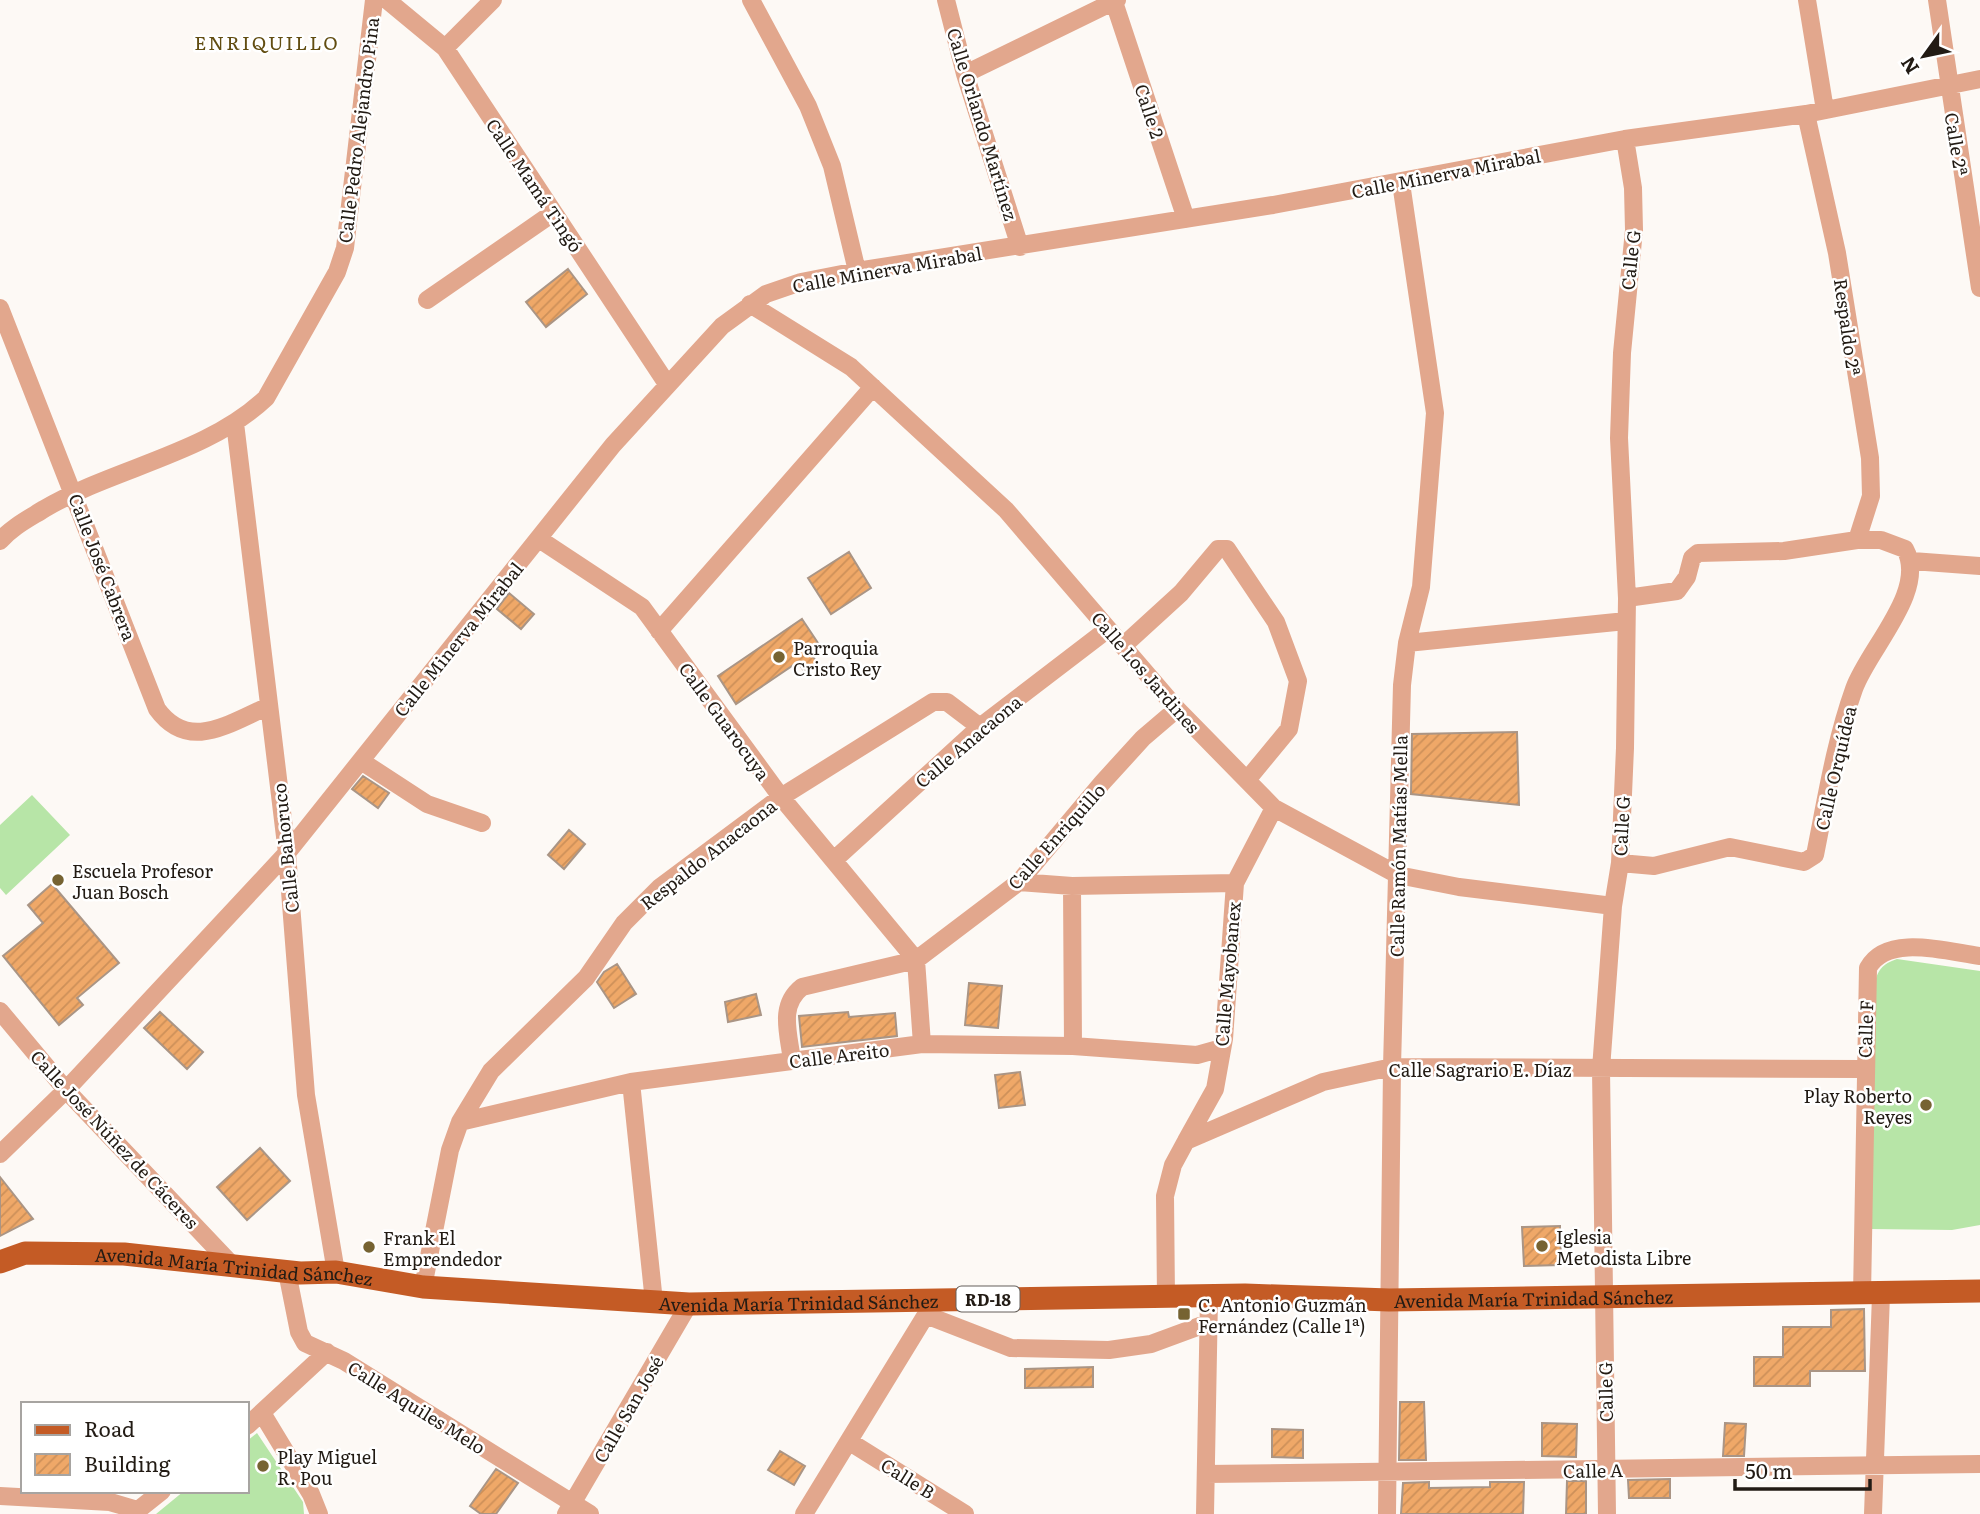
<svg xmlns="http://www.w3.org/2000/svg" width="1980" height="1514" font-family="Literata,serif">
  <defs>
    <pattern id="building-hatch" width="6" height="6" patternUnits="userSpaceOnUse" patternTransform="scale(1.75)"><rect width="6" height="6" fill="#efa868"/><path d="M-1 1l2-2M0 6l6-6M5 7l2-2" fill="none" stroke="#cd9059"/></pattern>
  </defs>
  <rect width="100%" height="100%" fill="#fdf9f5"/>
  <path fill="#b7e5a7" d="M32,795L70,835L6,895L0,888V825Z
    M1897,959L1980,971V1225L1952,1230L1871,1229L1874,985C1878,970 1882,964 1897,959Z
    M257,1433L303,1502L304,1514H156L184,1491H247V1441Z"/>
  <path fill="url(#building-hatch)" stroke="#aa9585" stroke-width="2" d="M568,269L587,294L546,327L526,302Z
    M849,552L871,588L831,614L808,578Z
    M509,593L534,614L521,629L497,609Z
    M802,619L820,646L810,653L817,662L804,671L798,662L736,704L718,676Z
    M1517,732L1519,805L1411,794L1412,734Z
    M363,776L389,793L378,808L352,789Z
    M569,830L585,844L564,869L548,855Z
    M52,884L119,963L77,998L83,1005L59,1025L3,956L43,923L28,905Z
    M617,964L636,994L614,1008L597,982L604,972Z
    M969,983L1002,986L998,1028L965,1025Z
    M756,994L761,1015L728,1022L725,1002Z
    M160,1012L203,1052L187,1069L144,1028Z
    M848,1012L849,1017L895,1013L897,1036L802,1047L799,1016Z
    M1020,1072L1025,1105L999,1108L995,1075Z
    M260,1148L290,1181L247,1220L217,1187Z
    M0,1177L33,1219L0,1236Z
    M1560,1226L1561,1265L1524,1266L1522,1227Z
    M1864,1309L1865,1371H1810V1386H1754V1357H1783V1327H1831V1310Z
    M1093,1367V1387L1025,1388V1369Z
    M1400,1402H1424L1426,1460H1399Z
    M1542,1423L1577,1424L1576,1457L1542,1456Z
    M1725,1423L1746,1424L1744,1456H1723Z
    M1272,1429L1303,1430V1458L1272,1457Z
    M780,1451L805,1466L794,1485L768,1470Z
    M496,1469L518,1483L496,1514H481L470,1506Z
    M1670,1479V1498H1629L1628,1480Z
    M1567,1481H1586V1514H1566Z
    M1429,1482V1488L1490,1487V1482H1524L1523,1514H1401L1403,1483Z"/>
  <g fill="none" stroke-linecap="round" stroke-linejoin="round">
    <path stroke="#e2a78d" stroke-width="18" d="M387,0L445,48L667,384
      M751,0L808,106L832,166L857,271
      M946,0L965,74L1020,247
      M1807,0L1825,110
      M1937,0L1980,288
      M1114,2L1186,219
      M445,48L493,0
      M965,74L1117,0
      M1806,114L1837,253L1870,458L1871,496L1857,540
      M427,300L553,213
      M750,304L851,367L1006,510L1177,709L1274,808L1398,875L1459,887L1613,906
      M0,308L157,709C189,753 229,723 269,706
      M235,423L287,853L306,1095L336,1272
      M539,539L642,607L781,797L916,960L922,1044
      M0,541C12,527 28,519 44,509C113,468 207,454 266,398L337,272L345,248L374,0
      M1912,561L1980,566
      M659,631L873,387
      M1407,643L1626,621
      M1123,646L1181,593L1218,549H1227L1276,622L1298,681L1289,729L1247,780
      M361,761L427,804L482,823
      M834,860L980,727L1108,629
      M1620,863L1654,866L1730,847L1804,862L1815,855C1826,800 1835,742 1854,689C1868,649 1928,591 1905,549L1881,540H1857L1784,551L1698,553L1692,558L1687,577L1677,591L1627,598
      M1019,882L1072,886L1235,883
      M1072,886L1073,1046
      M0,1011L66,1090L233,1266
      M792,1061C789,1034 778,1006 802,987L916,960L1019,882L1102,783L1143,738L1177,709
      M631,1082L654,1302
      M460,1122L631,1082L922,1044L1073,1046L1197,1055L1222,1048
      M1186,1141L1215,1089L1224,1039L1235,883L1274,808
      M0,1154L66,1090L287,853L613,445L722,326L766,294L801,282L857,271L1273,205L1625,139L1806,114L1980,79
      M287,1272L299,1332L305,1343L344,1361L590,1514
      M423,1287L450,1150L460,1122L491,1071L586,978L624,923L659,888L781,797L933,702H947L980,727
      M1862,1295L1868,968C1887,933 1948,952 1980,956
      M1166,1298L1165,1196L1173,1165L1186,1141L1323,1082L1392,1067L1864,1069
      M926,1315L1011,1348L1109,1350L1151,1344L1208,1323
      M262,1413L311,1494L319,1514
      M247,1426L327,1352
      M850,1442L965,1514
      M1206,1474L1980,1464
      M0,1496L110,1502L137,1510
      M133,1514L162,1491
      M566,1514L689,1304
      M804,1514L932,1305
      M1205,1514L1209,1298
      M1387,1514L1392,1067L1402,685L1407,643L1421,587L1435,413L1401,183
      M1607,1514L1601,1069L1613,906L1620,863L1625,748L1627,598L1619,438L1622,353L1634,230L1633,188L1625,139
      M1873,1514L1881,1295"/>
    <path stroke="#c45b25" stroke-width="23" id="s1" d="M0,1262L25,1253L124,1254L300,1273L336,1272L423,1287L689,1304L1245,1295L1389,1300L1980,1291"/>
  </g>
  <g fill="#766332" stroke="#fff" stroke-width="2.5">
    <circle cx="779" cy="657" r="7"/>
    <circle cx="58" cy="880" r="7"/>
    <circle cx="1926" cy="1105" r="7"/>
    <circle cx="1542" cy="1246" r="7"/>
    <circle cx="369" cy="1247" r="7"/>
    <rect x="1177" y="1307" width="14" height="14" rx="3.5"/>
    <circle cx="263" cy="1466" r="7"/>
  </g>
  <g text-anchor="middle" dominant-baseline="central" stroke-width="5" stroke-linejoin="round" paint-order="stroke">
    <rect fill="#fff" stroke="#645f5a" stroke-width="2" x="956.5" y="1286.5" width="63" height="25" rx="5"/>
    <g font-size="16" font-weight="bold" fill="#221b14">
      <text x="988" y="1299">RD-18</text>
    </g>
    <g font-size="18" fill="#221b14" stroke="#fff">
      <text transform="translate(1150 111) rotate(72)">Calle 2</text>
      <text transform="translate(983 124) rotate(73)">Calle Orlando Martínez</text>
      <text transform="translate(358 130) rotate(-83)">Calle Pedro Alejandro Pina</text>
      <text transform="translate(1957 144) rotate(81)">Calle 2ª</text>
      <text transform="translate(1446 173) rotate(-11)">Calle Minerva Mirabal</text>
      <text transform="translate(535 185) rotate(56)">Calle Mamá Tingó</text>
      <text transform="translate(1630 260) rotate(-84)">Calle G</text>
      <text transform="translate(887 269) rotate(-10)">Calle Minerva Mirabal</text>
      <text transform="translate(1848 327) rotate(82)">Respaldo 2ª</text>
      <text transform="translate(103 567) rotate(69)">Calle José Cabrera</text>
      <text transform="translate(458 639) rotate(-51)">Calle Minerva Mirabal</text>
      <text transform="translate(1146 672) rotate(49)">Calle Los Jardines</text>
      <text transform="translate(725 721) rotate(54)">Calle Guarocuya</text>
      <text transform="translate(968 741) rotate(-40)">Calle Anacaona</text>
      <text transform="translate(1835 768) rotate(-77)">Calle Orquídea</text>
      <text transform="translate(1621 826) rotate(-87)">Calle G</text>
      <text transform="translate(1056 836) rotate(-48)">Calle Enriquillo</text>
      <text transform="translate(1398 846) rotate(-89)">Calle Ramón Matías Mella</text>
      <text transform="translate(285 848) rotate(-96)">Calle Bahoruco</text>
      <text transform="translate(708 854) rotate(-38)">Respaldo Anacaona</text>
      <text transform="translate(1227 974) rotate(-85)">Calle Mayobanex</text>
      <text transform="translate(1865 1029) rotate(-88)">Calle F</text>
      <text transform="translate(839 1055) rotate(-7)">Calle Areito</text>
      <text x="1480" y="1069">Calle Sagrario E. Díaz</text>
      <text transform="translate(115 1139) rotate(47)">Calle José Núñez de Cáceres</text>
      <text stroke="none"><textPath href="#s1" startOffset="236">Avenida María Trinidad Sánchez</textPath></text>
      <text stroke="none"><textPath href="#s1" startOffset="1538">Avenida María Trinidad Sánchez</textPath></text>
      <text stroke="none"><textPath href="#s1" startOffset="803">Avenida María Trinidad Sánchez</textPath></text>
      <text transform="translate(1605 1392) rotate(-91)">Calle G</text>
      <text transform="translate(417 1407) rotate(32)">Calle Aquiles Melo</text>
      <text transform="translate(628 1409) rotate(-60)">Calle San José</text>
      <text transform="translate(1593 1470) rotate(-1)">Calle A</text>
      <text transform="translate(908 1478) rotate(32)">Calle B</text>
    </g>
    <g font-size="18" fill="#221b14" stroke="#fff" text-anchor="start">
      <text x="793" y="647">Parroquia<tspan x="793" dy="21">Cristo Rey</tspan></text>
      <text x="72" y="870">Escuela Profesor<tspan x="72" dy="21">Juan Bosch</tspan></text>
      <text x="1912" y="1095" text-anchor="end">Play Roberto<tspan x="1912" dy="21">Reyes</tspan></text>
      <text x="1556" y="1236">Iglesia<tspan x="1556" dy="21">Metodista Libre</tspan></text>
      <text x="383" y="1237">Frank El<tspan x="383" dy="21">Emprendedor</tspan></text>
      <text x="1198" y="1304">C. Antonio Guzmán<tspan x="1198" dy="21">Fernández (Calle 1ª)</tspan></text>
      <text x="277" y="1456">Play Miguel<tspan x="277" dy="21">R. Pou</tspan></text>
    </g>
    <g font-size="19" letter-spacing="2" fill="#624d11" stroke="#fff">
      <text x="267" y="42">ENRIQUILLO</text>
    </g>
  </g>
  <rect x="21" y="1402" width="228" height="91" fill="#ffffff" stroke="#a7a4a1" stroke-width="2"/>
  <rect x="35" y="1425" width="35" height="10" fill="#c45b25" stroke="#a7a4a1" stroke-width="2"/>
  <text x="84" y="1437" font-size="21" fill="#221b14">Road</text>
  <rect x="35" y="1454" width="35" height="21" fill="url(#building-hatch)" stroke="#a7a4a1" stroke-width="2"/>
  <text x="84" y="1472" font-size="21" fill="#221b14">Building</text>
  <g transform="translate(1924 56) rotate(237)" stroke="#ffffff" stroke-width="5" paint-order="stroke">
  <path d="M0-5L12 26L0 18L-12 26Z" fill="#221b14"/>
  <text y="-10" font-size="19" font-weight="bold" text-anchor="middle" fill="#221b14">N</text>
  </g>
  <path d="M1735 1479v10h135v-10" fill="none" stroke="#221b14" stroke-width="3.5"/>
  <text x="1745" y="1479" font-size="21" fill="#221b14" stroke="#ffffff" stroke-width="5" paint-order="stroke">50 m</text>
</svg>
